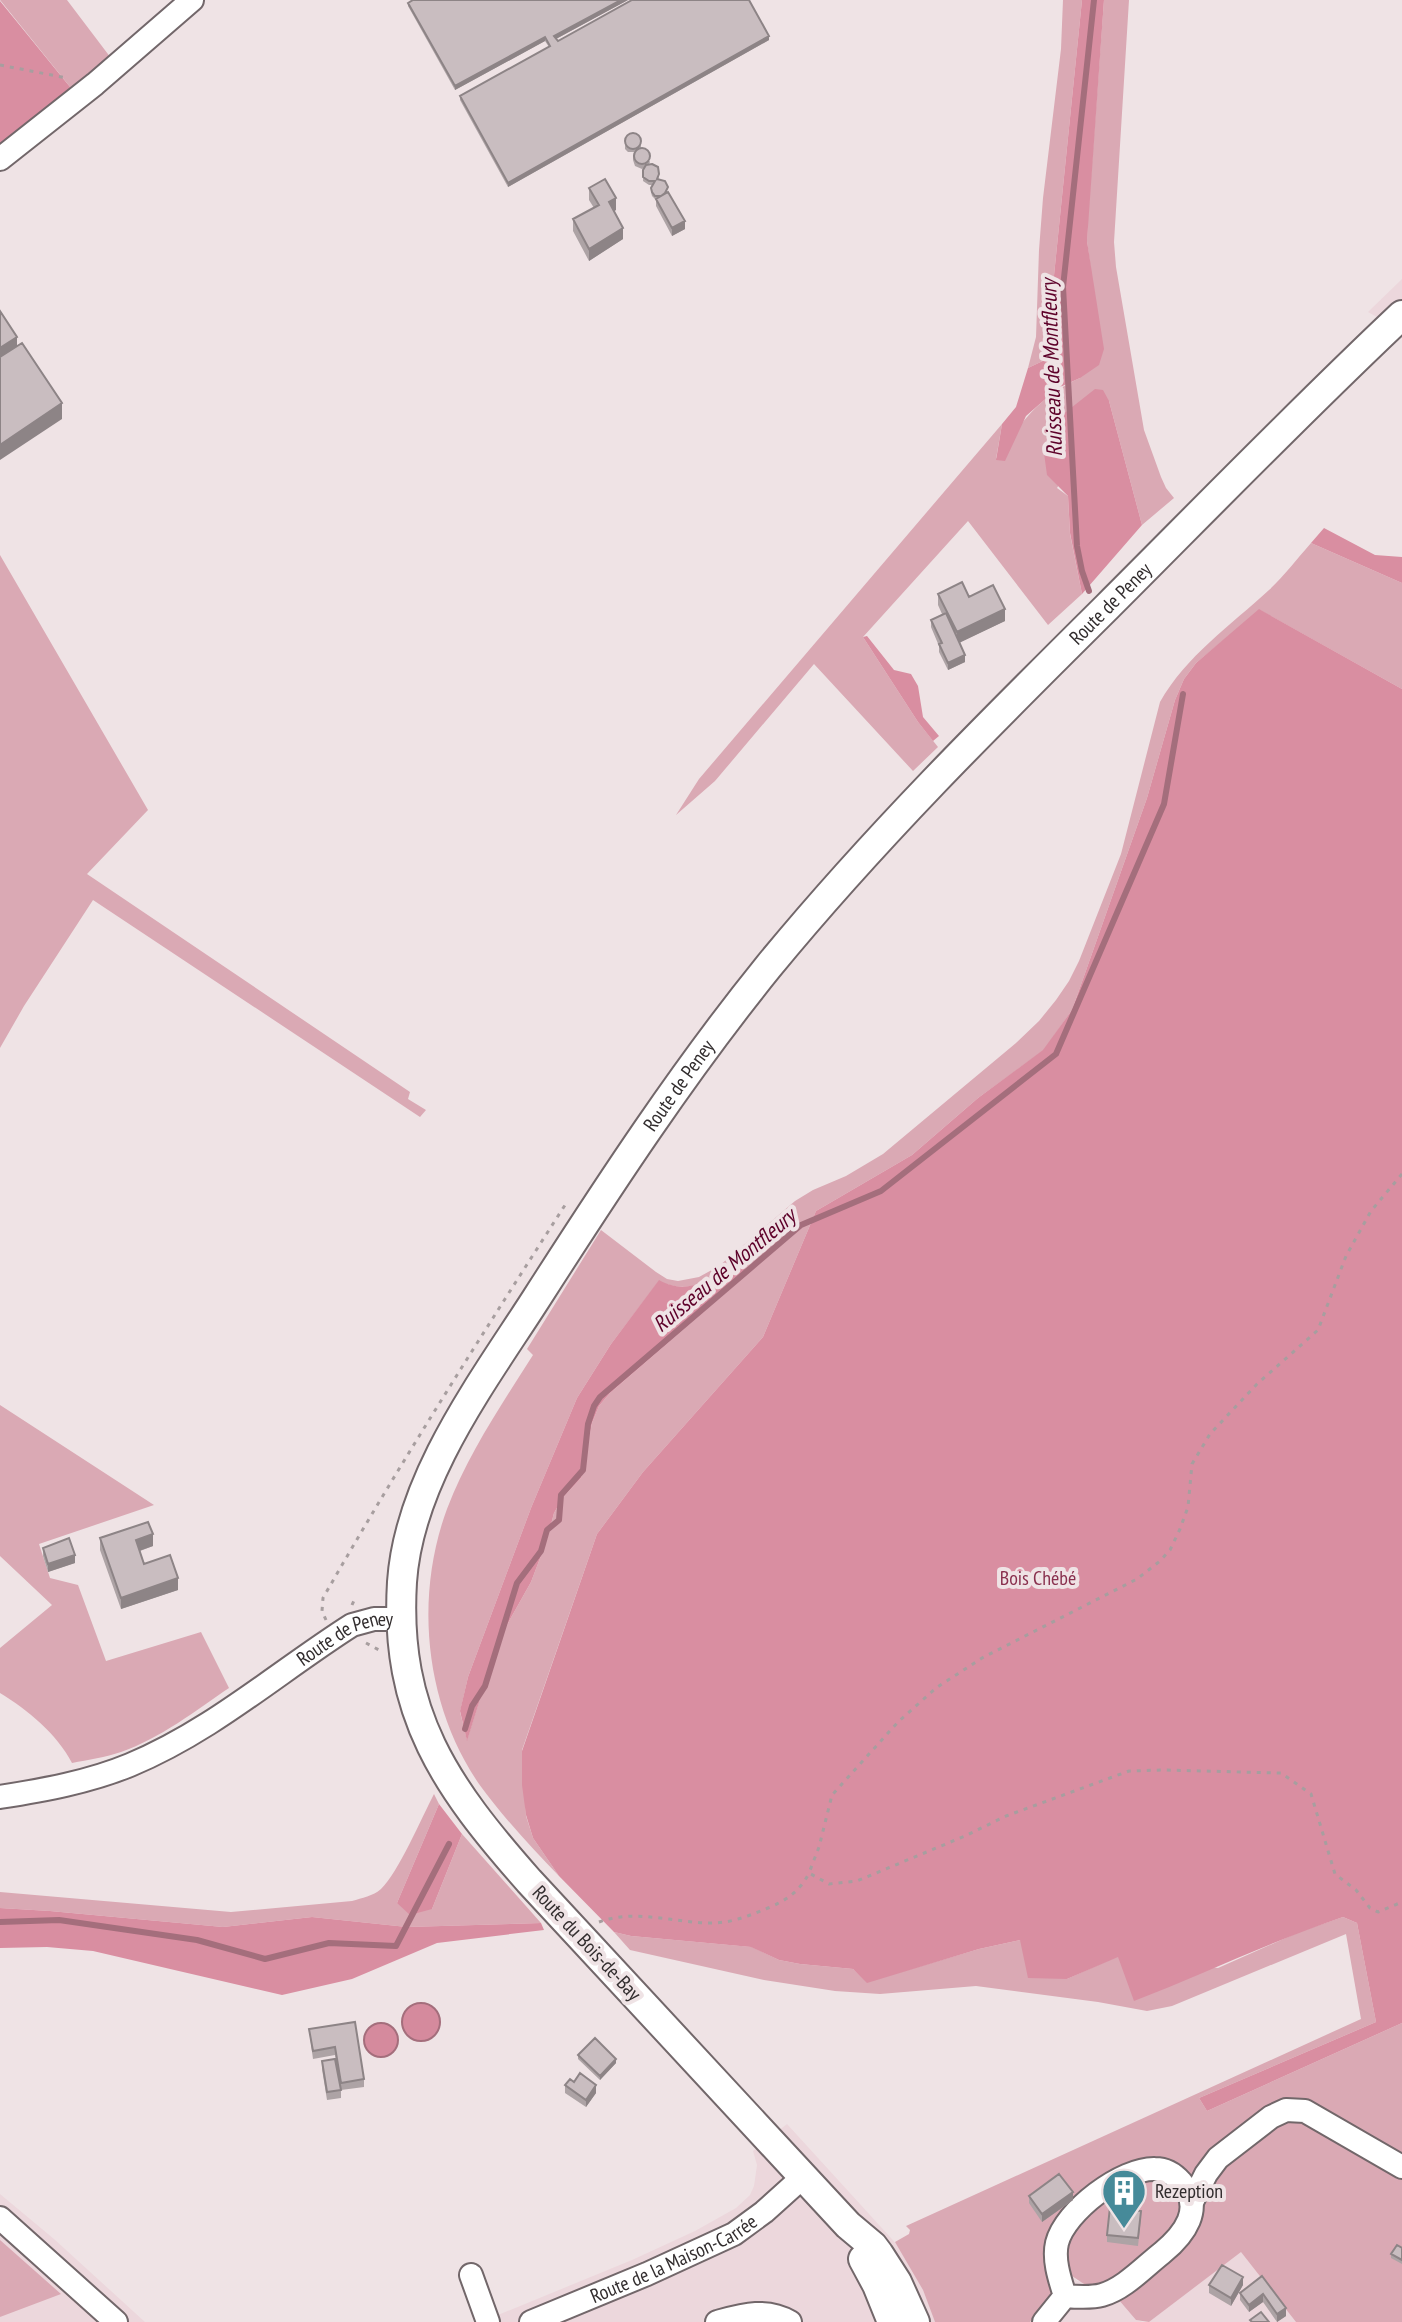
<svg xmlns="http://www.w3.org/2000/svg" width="1402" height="2322" font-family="'PT Sans Narrow',sans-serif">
  <rect width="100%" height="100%" fill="#efe3e5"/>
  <path fill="#ecd7dc" d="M1402,279V331L1368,312Z
    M787,2124L901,2249L923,2290L935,2322H481L632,2260L695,2231L736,2208L750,2195L754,2186L757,2165L753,2151Z
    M0,2194L54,2239L145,2322H0Z
    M1241,2251L1296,2322H1149Z
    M1069,2273L1077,2281L1106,2285L1136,2320L1144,2322H1030Z"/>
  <path fill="#daa9b4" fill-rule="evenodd" d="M0,0H67L117,66L79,98Z
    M1063,0H1082L1051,305L1054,341L1049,358L1028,368L1036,337L1039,250L1043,198L1061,49Z
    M1104,0H1129L1114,242L1116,267L1144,430L1161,477L1166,488L1174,498L1142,525L1109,401L1057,488L1068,496L1070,534L1082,594L1048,625L968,521L863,637L918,722L938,747L913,771L814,664L715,781L676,815L699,779L1002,424L996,459C1021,423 1038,397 1080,378L1091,271L1087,241L1088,216Z
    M1311,543L1402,583V689L1260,610L1196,663L1184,679L1175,700L1147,798L1072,1010L1044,1050L978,1098L912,1155L816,1211L763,1337L643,1472L597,1534L522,1750L526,1816L533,1838L559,1876C531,1847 503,1817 479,1784C425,1705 414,1598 447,1509C468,1454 502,1404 533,1355L527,1349L601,1230L656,1272L667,1279L678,1281L699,1277L719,1266L795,1201L813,1190L846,1176L883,1154L1016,1043L1039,1021L1056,1000L1069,981L1079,961L1121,854L1160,702C1186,656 1231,625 1269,590C1284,576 1297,559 1311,543ZM750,1268L730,1289L610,1393L599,1406L592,1423L581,1478L564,1496L554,1513L547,1540L531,1582L499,1639L467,1740L460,1712L468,1677L531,1508L577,1398L611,1344L659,1281C689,1296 721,1278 750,1268Z
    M0,555L148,810L87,874L410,1092L408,1099L426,1110L420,1117L93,900L24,1006L0,1048Z
    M0,1405L154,1505L39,1544L50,1578L78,1585L106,1661L201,1632L229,1688C195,1711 161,1738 121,1752C106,1757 88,1760 72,1763C57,1734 28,1710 0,1693V1648L52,1605L0,1556Z
    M434,1794L439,1804L397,1903L432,1909L462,1834L541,1923L407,1927L312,1917L223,1927L50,1911L0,1908V1892L231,1912L352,1901C362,1898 373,1896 381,1889C398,1873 422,1817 434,1794Z
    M1343,1917L1357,1923L1376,2022L1199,2098L1207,2111L1402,2023V2322H1296L1241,2252L1149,2322L1136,2320L1106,2285L1087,2286L1069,2274L1030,2322H935L923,2290L895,2242L909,2234L910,2230L906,2226L1361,2019L1346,1934L1172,2006L1147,2011L1098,2002L976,1986L880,1994L835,1991L764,1980L630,1950L614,1932L631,1936L752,1947L779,1960L800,1964L853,1969L867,1982L979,1949L1020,1940L1067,1979L1118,1956L1218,1968L1299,1932Z
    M0,2240L61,2294L0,2317Z"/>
  <path fill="#d98ea1" d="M1082,0H1104L1087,241L1104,349L1099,365L1080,378L1058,388L1026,416L1005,461L996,460L1002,424L1016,407L1028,368L1049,358L1054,341L1051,305Z
    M0,1L79,98L0,159Z
    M1095,389L1103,390L1109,401L1142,525L1082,594L1070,533L1068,496L1047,475L1044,453L1048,432L1057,419Z
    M1324,528L1375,555L1402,557V583L1311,543Z
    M1259,609L1402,689V2023L1207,2111L1199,2098L1376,2022L1357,1923L1343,1917C1272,1941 1204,1974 1134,2001L1118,1957L1067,1979L1028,1978L1020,1940L979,1949L867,1983L853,1969L800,1964L779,1960L751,1947L631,1936L614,1932L559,1876L533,1838L526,1815L522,1785V1751L597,1534L643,1472L763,1337L816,1211L912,1155L978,1098L1043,1050L1072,1010L1147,798L1175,700L1184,679L1196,663Z
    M867,636L894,670L911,674L918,686L923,717L939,736L933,741L918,722L863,637Z
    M752,1268L730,1289L610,1393L599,1406L592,1423L581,1478L564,1496L554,1513L547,1540L531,1582L499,1639L467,1741L460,1711L468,1677L531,1508L577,1398L611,1344L659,1280C684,1294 702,1283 726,1273C734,1270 743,1269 752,1268Z
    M439,1804L462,1834L432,1909L410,1915L397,1903Z
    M0,1908L50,1911L223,1927L312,1917L407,1927L541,1923L544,1930L437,1943L352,1979L282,1995L93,1951L47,1947L0,1948Z"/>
  <path fill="#d58a9d" stroke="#a46e7c" stroke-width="2" d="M402 2022a19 19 0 1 1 38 0a19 19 0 1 1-38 0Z
    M364 2040a17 17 0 1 1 34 0a17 17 0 1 1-34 0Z"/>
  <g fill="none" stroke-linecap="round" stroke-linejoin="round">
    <path stroke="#a46e7c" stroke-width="6" d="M1089,591L1082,571L1077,546L1063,287L1094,0
      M465,1729L472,1706L485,1686L517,1583L541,1551L547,1530L559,1520L561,1495L583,1470L588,1424L594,1406L600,1397L801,1225L881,1191L1056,1054L1164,804L1183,694
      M0,1922L59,1920L197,1940L265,1959L329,1943L396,1946L449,1844"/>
    <g stroke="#72676a" stroke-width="26">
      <g id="minor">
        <path d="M0,159L95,84L192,0"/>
        <path id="s1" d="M0,1797C44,1790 89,1782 130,1765C212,1731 278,1672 352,1625L374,1619H402"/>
        <path d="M1193,2200L1206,2174L1218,2158L1271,2117L1286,2110L1305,2111L1402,2167"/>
        <path d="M0,2218L116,2322"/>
        <path d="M471,2275L488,2322"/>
        <path id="s2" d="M531,2322L647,2274L734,2234L764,2212L804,2176"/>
        <path d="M717,2322C743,2315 766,2308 790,2322"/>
        <path d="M1044,2322L1065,2296C1060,2280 1053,2260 1057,2243C1065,2211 1122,2168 1155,2169C1166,2169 1174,2174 1181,2182C1205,2208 1184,2235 1162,2253C1144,2267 1124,2289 1102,2295C1091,2298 1077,2297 1065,2296"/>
      </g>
    </g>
    <g stroke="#72676a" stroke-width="32">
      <g id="major">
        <path d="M863,2259L877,2285L892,2322"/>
        <path id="s3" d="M915,2322L897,2282L879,2254L873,2246L848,2225L529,1881C446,1787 394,1714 402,1582C409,1479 482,1383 536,1299C609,1185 683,1072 768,967C873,839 990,723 1107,607C1205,509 1301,410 1402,315"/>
      </g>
    </g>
    <path stroke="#a79e9f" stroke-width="3" stroke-dasharray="4 6" stroke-linecap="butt" d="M0,65L67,78
      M1402,1174L1371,1211L1346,1256L1318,1330L1257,1384L1210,1434L1192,1464L1188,1507L1180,1529L1170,1550L1160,1561L1137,1579L982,1658L936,1688L898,1722L832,1795L819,1847L809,1873L829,1884L857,1881L965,1836L1006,1816L1129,1771L1163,1770L1281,1773L1311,1794L1335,1874L1356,1890L1370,1908L1378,1912L1402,1902
      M352,1605L356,1596
      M326,1620L322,1611L323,1598C400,1463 483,1333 567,1202
      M366,1643L379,1650
      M599,1922C636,1908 677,1924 715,1923C734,1922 751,1915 768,1908C787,1900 800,1891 809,1873"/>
    <use href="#minor" stroke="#fff" stroke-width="22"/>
    <use href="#major" stroke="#fff" stroke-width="28"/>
  </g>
  <path fill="#ada3a5" d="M413,0H628L556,39L558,41L769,40L508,187L460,100V96L549,47L545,41L455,90L408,6V3Z
    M625,138H641V148L650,162L649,164L659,178L658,180L668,192L685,229L672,236L656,206V200L652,196L651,192L652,185H649L643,181L644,168L642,169L635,166L633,160V156L635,152H628L625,149Z
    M589,188L616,210L614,211L623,239L589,261L573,231V219L594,208L589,200Z
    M938,594L969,597L1005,621L960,642L965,662L948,670L939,652V646L931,627V620L942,614L938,605Z
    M100,1538L153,1546L140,1551L144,1564L178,1590L121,1609L100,1550Z
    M43,1548L75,1563L48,1572L43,1556Z
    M355,2022L364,2079V2087L341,2090L335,2055L313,2059L309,2029Z
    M578,2055L616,2063L600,2080L578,2059Z
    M322,2061L341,2090V2098L327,2100L322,2069Z
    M565,2085L596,2093L586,2107L565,2093Z
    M1029,2196L1073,2200L1042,2222L1029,2203Z
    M1141,2218L1138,2246L1107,2242V2235Z
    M1402,2248V2264L1391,2258V2254Z
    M1262,2276L1286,2316L1277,2322L1263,2302L1249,2312L1240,2300V2293Z
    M1209,2285H1243L1231,2306L1209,2293Z"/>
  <path fill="#8d8486" d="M621,0H628L554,40V36Z
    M769,36V40L508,187V183Z
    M545,37V41L455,90V86Z
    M616,198V210L609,214V202Z
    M685,221V229L672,236V228Z
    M623,228V239L589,261V249Z
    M17,337V352L0,363V348Z
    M62,403V419L0,460V445Z
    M1005,609V621L957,644V632Z
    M965,655V662L948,670V663Z
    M153,1534V1546L136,1552V1540Z
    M75,1555V1563L48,1572V1564Z
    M178,1578V1590L121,1609V1598Z
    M616,2059V2063L600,2080V2076Z
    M596,2085V2093L586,2107V2100Z
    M1073,2192V2200L1042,2222V2214Z
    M1243,2277V2285L1231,2306V2298Z
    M1263,2294V2302L1249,2312V2305Z
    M1286,2308V2316L1277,2322V2314Z"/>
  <path fill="#c9bdc0" stroke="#8d8486" stroke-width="2" d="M413,0H621L554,36L558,41L632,0H749L769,36L508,183L460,96L550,46L545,37L455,86L408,3Z
    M625 141a8 8 0 1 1 16 0a8 8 0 1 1-16 0Z
    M634 156a8 8 0 1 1 16 0a8 8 0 1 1-16 0Z
    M652,164L658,167L659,174L657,179L665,181L668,187L665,193L661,196H655L652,192L651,188L655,181H649L643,177V170L646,165Z
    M605,179L616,198L609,202L623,228L589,249L573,219L599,205L589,188Z
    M668,192L685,221L672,228L656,199Z
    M0,311L17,337L0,348Z
    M22,343L62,403L0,445V357Z
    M962,582L969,597L993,585L1005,609L957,632L938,594Z
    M946,613L965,655L948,663L939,644L942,643L931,620Z
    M148,1522L153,1534L136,1540L144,1564L170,1555L178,1578L121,1598L100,1538Z
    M69,1538L75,1555L48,1564L43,1548Z
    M355,2022L364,2079L341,2083L335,2047L313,2051L309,2029Z
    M595,2038L616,2059L600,2076L578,2055Z
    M335,2059L341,2090L327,2092L322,2061Z
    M580,2073L596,2085L586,2100L565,2085L570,2079L574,2082Z
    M1059,2174L1073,2192L1042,2214L1029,2196Z
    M1110,2207L1141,2211L1138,2238L1107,2235Z
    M1397,2245L1402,2248V2260L1391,2254Z
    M1222,2265L1243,2277L1231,2298L1209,2285Z
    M1262,2276L1286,2308L1277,2314L1263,2294L1249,2305L1240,2293Z
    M1261,2312L1269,2322H1252L1250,2320Z"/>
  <defs>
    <g id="building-pin" transform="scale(2.3)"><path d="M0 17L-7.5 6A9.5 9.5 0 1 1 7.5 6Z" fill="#468a99" stroke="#efe3e5"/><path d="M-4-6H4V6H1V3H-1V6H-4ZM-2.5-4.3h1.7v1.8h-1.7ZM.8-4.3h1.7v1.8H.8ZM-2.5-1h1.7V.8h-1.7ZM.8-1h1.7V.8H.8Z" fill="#fff"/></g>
  </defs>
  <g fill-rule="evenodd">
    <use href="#building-pin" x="1124" y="2191"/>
  </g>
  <g text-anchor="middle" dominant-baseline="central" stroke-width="8" stroke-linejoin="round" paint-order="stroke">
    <g font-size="20" fill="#322d2e" stroke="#efe3e5">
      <text stroke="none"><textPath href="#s3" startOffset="2146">Route de Peney</textPath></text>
      <text stroke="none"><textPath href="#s3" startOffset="1498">Route de Peney</textPath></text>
      <text stroke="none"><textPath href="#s1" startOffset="386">Route de Peney</textPath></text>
      <text transform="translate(587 1943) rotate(47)">Route du Bois-de-Bay</text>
      <text stroke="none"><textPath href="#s2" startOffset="156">Route de la Maison-Carrée</textPath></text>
    </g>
    <g font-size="20" fill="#89304e" stroke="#efe3e5">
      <text x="1038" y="1578">Bois Chébé</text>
    </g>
    <g font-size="20" fill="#322d2e" stroke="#efe3e5" text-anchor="start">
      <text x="1155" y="2191">Rezeption</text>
    </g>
    <g font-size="22" font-style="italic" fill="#5d0029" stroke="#efe3e5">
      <text transform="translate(1051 368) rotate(-92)">Ruisseau de Montfleury</text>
      <text transform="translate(724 1270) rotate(-40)">Ruisseau de Montfleury</text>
    </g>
  </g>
</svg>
